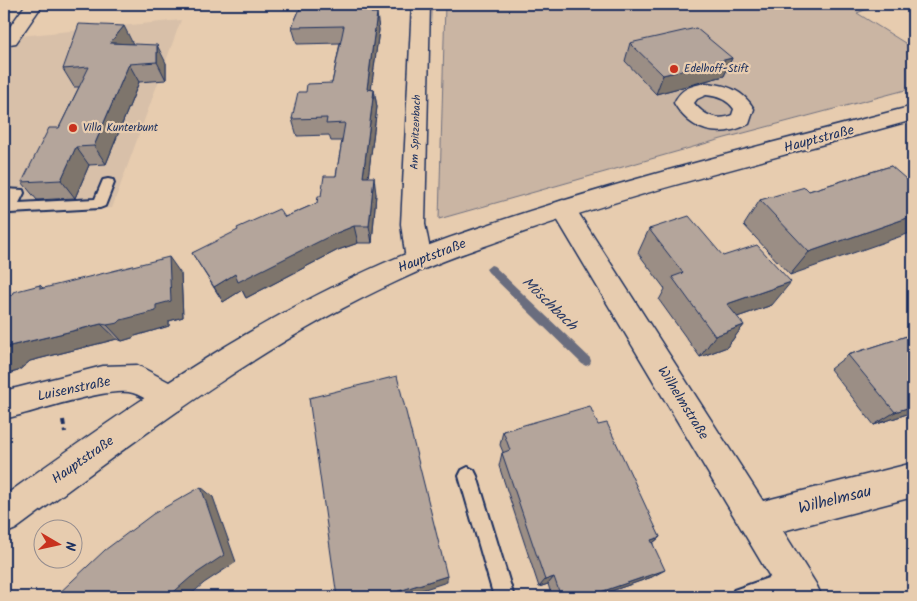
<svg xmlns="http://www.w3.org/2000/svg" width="917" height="601" font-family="Kalam,sans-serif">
  <rect width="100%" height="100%" fill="#e7ccaf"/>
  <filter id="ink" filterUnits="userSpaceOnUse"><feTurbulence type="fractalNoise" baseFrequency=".02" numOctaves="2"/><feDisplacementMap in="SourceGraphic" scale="10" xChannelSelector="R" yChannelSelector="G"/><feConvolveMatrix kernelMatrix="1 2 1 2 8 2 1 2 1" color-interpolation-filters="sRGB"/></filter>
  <g filter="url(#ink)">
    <path fill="#d8c0a9" d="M181,20L112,208L4,217V47H11L20,36Z"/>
    <path fill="#cab5a3" stroke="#727280" d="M445,4H862L870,8L857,13L913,48V88L725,138L439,219Z"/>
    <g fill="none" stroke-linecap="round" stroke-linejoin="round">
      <path fill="#6b6d7e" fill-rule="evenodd" d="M491,265L494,266L590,358L591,361L590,364L586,366L582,364L488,272L486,269Z"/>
      <g stroke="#1b2f5e" stroke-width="4">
        <path id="service" d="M108,179L113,180L114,183L105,206L100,208L10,213L4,209L9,198L4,199V189L23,190L24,193L19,203L95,199L103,180Z
          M468,467L474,470L477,476L514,597H494L459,476L462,470Z
          M791,570L798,573L801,580L798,587L770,597H731L734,590Z"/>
      </g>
      <g stroke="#1b2f5e" stroke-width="3">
        <path id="minor" d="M26,4H43L16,43L10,44L4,43V35Z
          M412,4H430L425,224L432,260L428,267L419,270L410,267L406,260L401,224Z
          M706,83C727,85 743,90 754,109L749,124C719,139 691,132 674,103C681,88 691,86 706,83ZM706,95C717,96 727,99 734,109L732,115C718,122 703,115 694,103L697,99Z
          M563,200L572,203L763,501L913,463V497L783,531L816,584L822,597H782L551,209L554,203Z
          M137,365L182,389L186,399L182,409L171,413C159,409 144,396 133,393C109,386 32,413 4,419V391L103,366Z"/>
      </g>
      <g stroke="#1b2f5e" stroke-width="3">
        <path id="secondary" d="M913,106V120C783,156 651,188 524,232C483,247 441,260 402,279C262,343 139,438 16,529L4,534V496C124,410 248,323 384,263C441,239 501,220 559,202C676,166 795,137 913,106Z"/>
      </g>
      <path stroke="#1b2f5e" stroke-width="2.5" stroke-dasharray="4 2.5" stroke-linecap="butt" d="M911,30L913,29"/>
      <path stroke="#1b2f5e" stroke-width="4" stroke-dasharray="6 4.5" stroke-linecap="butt" d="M63,420L65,433"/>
      <use href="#service" fill="#e7ccaf" fill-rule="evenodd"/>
      <use href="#minor" fill="#e7ccaf" fill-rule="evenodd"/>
      <use href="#secondary" fill="#e7ccaf" fill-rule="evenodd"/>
    </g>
    <path fill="#9b8e85" stroke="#1b2f5e" d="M302,4H378L376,13L379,30L371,89L374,90L377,107L368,177L376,194L372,243H358L338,250L246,298L242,290L223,302L192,253L285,217L317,203L321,196L336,176L342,141H331L329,135L297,136L292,119L306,92L332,83L340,43L297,44L292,27Z
      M630,43L732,58L724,76L656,94L625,61Z
      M133,44L166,63V80L139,82L106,164L89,165L75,198L37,200L22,182L59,128L79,87H74L63,69Z
      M891,166L790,275L744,225L760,200L809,191Z
      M649,229L723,256L772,305L737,317L744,325L727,347L700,357L659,300L665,289L638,253Z
      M181,274L183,317L169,321V326L135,336L132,338L122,341L117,339L30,361L18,371L4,375V297L12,295L40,285L43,288Z
      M913,334V412L874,425L830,369L848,355Z
      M598,425L660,537L653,543L652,577L594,597H552L548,584L539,587L499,466L502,453L503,452L500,445L503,431Z"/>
    <path fill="#7e746c" stroke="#1b2f5e" d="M373,4H378L373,30L371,13Z
      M377,13L379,30L369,106L367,89Z
      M124,26L133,44L110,43Z
      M157,45L166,63V80L157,62Z
      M732,58L724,76L656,94L663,75Z
      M129,64L139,82L106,164L94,146Z
      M374,90L377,107L366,194L363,177Z
      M76,147L89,165L75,198L61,180Z
      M374,177L376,194L372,243L369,226Z
      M913,216V232L790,275L809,252Z
      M354,226L358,243L338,250L246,298L242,290L223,302L214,287L235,274L334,234Z
      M169,257L181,274L183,317L169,321V326L135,336L132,338L122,341L107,325L156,305Z
      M791,282L772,305L711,326L727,304Z
      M101,324L117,339L30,361L18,371L4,375V352L10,346Z
      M744,325L727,347L700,357L715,336Z
      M913,406V412L874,425L895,412Z
      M201,487L213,497L236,562L204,583L188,597H168Z
      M660,537L648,547L651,540Z
      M665,570L652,577L594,597H586Z
      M447,576V582L400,597H380Z
      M554,577L548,584L539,587L545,580Z"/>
    <path fill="#b4a59b" stroke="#1b2f5e" d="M302,4H373L371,13H377L367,89L374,90L363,177H374L369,226H354L334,234L238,282L235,274L214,287L192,253L238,230L237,228L279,209L285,217L317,203L318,196H321L324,176H336L345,123L326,124L327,118L292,119L298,92H306L307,84L332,83L344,26L292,27Z
      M79,24L124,26L110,43L157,45V62L129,64L94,146L76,147L61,180L22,182L49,128H59L89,67L63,69Z
      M696,28L732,58L663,75L630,43Z
      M891,166L913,185V216L809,252L760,200L805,187L809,191Z
      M689,216L723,256L757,245L791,282L727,304L744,325L715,336L672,277L683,273L649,229Z
      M169,257L171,301L156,305V311L121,320L118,323L107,325L101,324L10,346L4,352V297L12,295L13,292L40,285V289Z
      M913,334V406L895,412L848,355Z
      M397,376L447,576L380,597H337L309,398Z
      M590,406L598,425L607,423L660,537L651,540L665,570L586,597H561L554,577L545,580L502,453L510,450L503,431Z
      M201,487L224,555L191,577L168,597H55L105,550L153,514Z"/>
  </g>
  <g fill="#c8321e" stroke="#e7ccaf" stroke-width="2">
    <circle cx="674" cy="69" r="5"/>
    <circle cx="73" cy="128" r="5"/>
  </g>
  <g text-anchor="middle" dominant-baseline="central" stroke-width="4.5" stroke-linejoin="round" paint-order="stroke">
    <g font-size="11" fill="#1b2f5e" stroke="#e7ccaf" text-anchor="start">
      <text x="684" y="69">Edelhoff-Stift</text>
      <text x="83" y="128">Villa Kunterbunt</text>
    </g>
    <g font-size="11" fill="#1b2f5e" stroke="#e7ccaf">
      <text transform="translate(416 132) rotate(-88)">Am Spitzenbach</text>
    </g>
    <g font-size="14" fill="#1b2f5e" stroke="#e7ccaf">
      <text transform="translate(819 139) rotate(-15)">Hauptstraße</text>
      <text transform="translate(432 256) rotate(-21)">Hauptstraße</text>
      <text transform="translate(74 389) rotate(-12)">Luisenstraße</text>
      <text transform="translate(683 403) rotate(58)">Wilhelmstraße</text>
      <text transform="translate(83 460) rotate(-35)">Hauptstraße</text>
    </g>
    <g font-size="15" font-style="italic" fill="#2f3e66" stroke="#e7ccaf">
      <text transform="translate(549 304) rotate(44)">Möschbach</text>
    </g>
    <g font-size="16" fill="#1b2f5e" stroke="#e7ccaf">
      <text transform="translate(835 500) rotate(-14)">Wilhelmsau</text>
    </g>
  </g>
  <rect width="917" height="601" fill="none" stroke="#e7ccaf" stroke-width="20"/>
  <rect x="10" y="10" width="897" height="581" fill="none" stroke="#1b2f5e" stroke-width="2" filter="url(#ink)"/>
  <g transform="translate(58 544) rotate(99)"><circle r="24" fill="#e7ccaf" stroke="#958d8f"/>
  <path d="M0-4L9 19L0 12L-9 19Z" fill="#c8321e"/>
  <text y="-8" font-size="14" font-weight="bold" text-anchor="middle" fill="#1b2f5e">N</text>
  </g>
</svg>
